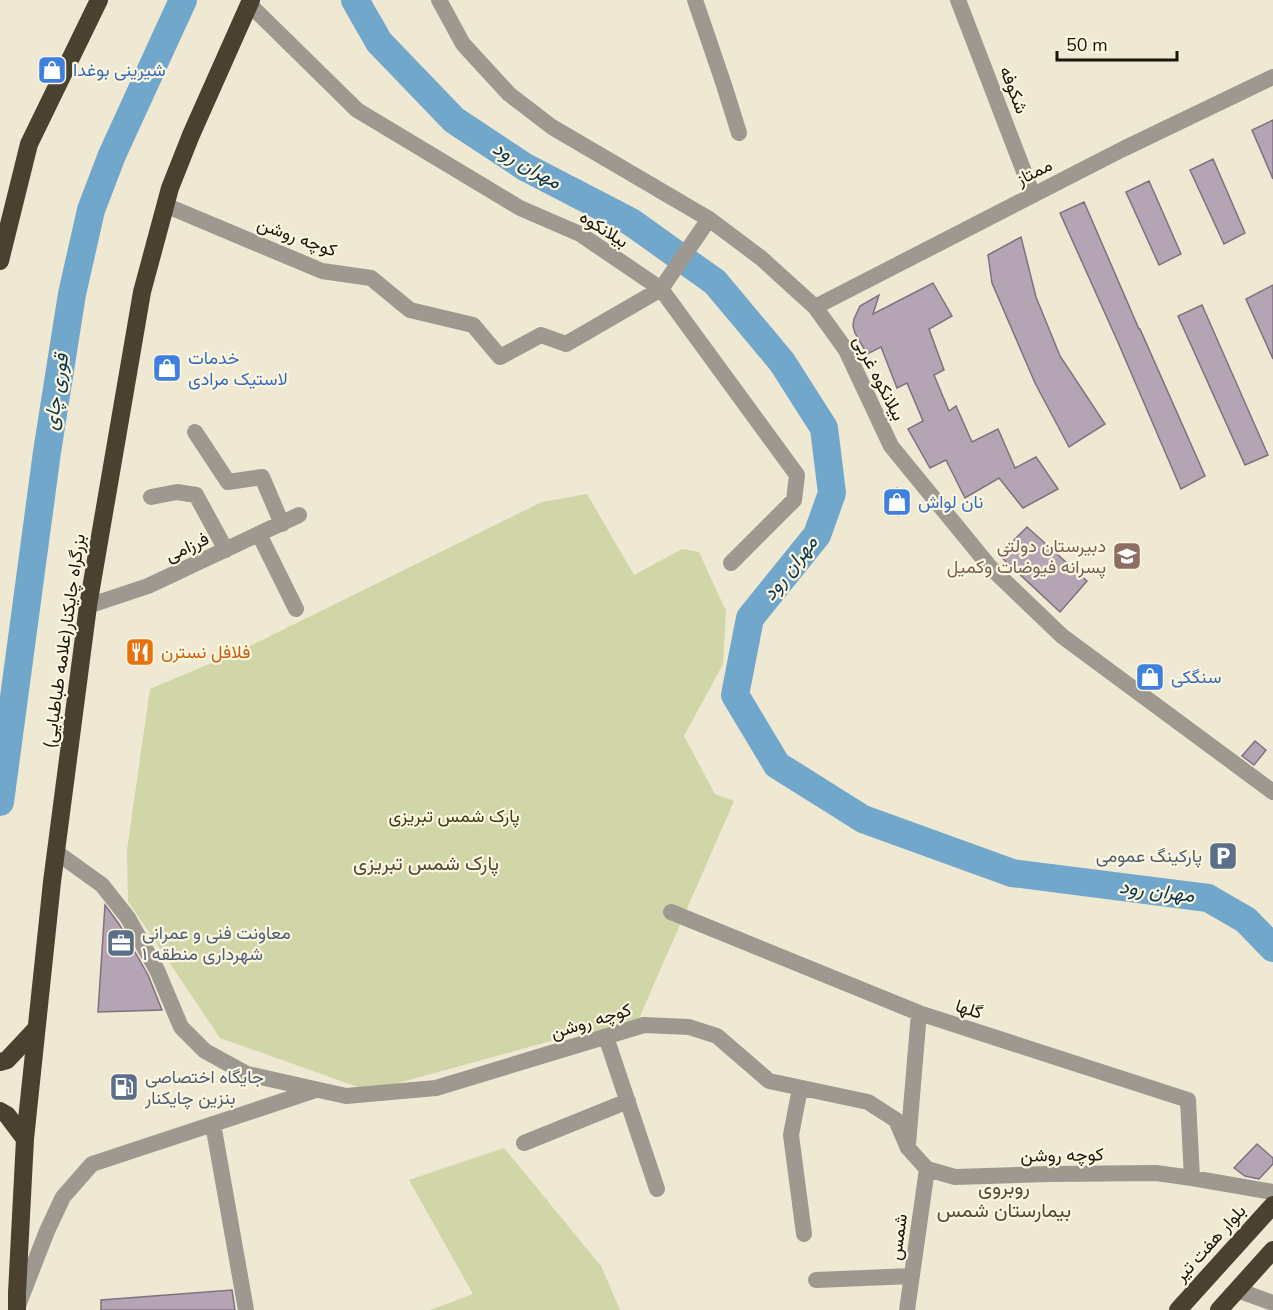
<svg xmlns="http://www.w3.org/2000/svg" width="1273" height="1310" font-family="'Nunito Sans',Vazirmatn,sans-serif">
  <rect width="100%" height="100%" fill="#efe8d2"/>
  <path fill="#d0d6a8" d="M587,494L634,575L682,549L699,552L726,611L723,664L684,736L715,794L734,801L637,1023L569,1036L369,1091L220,1038L128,901L127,850L150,689L240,651L542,502Z
    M504,1148L601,1266L620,1310H430L473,1294L409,1180Z"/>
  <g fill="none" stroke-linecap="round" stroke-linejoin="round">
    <path stroke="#72a7cc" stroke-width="28" d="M355,0L379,42L454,120L525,167L631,222L715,282L782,362L824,428L832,493L817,535L750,618L735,695L777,765L863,819L1012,873L1208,898L1246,920L1273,948
      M0,802L47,452L72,294L91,210L112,155L183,0"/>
  </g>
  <path fill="#b5a4b4" stroke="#817180" stroke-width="1.5" d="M1273,120V179L1252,130Z
    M1213,159L1245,233L1224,244L1190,170Z
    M1149,181L1181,254L1159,265L1126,192Z
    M1084,202L1139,329H1140L1205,476L1181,489L1117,340L1060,213Z
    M1021,237L1036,297L1060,356L1105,424L1069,447L1035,383L992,283L988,255Z
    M933,283L952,316L929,329L944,370L934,375L949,411L956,406L972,442L998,429L1015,468L1036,457L1058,489L1023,508L999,478L965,498L946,460L930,468L908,429L923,421L907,383L897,388L881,347L867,354L855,333L853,326L854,319L860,306L879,295L873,314Z
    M1273,285V359L1246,299Z
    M1202,305L1268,455L1245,465L1178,316Z
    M897,488L910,502L898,516L884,502Z
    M1027,527L1087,581L1060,612L999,555Z
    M1151,666L1160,674L1149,687L1139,679Z
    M1255,741L1266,750L1254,765L1242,756Z
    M105,905L119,924L148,975L162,1010L98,1012Z
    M1257,1144L1273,1158V1164L1259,1179L1245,1176L1234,1168Z
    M232,1290L235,1310H101V1300Z"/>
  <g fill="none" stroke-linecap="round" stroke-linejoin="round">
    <path stroke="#9d9890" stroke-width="16" d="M439,0L463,44L509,94L552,127L709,219L761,258L815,307L846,350L891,446L990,567L1062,636L1273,792
      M695,0L724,85L739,133
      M958,0L1033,195
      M249,4L357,110L520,208L580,234L661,289L797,475L794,500L731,563
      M165,205L322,271L371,278L410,310L473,325L500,357L541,335L566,344L661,289L709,219
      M815,307L1121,150L1273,77
      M195,432L228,482L262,477L282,524
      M151,497L177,492L196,495L226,550
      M259,534L296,609
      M88,606L148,586L299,515
      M56,852L102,885L128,918L157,970L181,1027L205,1051L247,1074L346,1096L436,1088L644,1025L689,1027L717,1036L769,1081L868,1102L896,1120L908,1148L927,1169L955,1177L1050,1174L1156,1173L1192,1178L1273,1192
      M671,912L919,1013L1188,1100L1192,1178
      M606,1037L657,1189
      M800,1088L791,1135L804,1234
      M213,1124L246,1310
      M524,1143L628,1101
      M908,1144L919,1013
      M816,1280L912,1276
      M1237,1290L1273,1303
      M19,1303L47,1231L63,1197L92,1164L316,1090
      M907,1310L927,1169"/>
    <path stroke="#4b4131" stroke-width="18" d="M0,261L29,144L99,0
      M0,1062L7,1060L36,1029
      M0,1111L7,1115L25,1139
      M17,1310V1293L25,1139L52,882L88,606L142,292L170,188L191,135L251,0
      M1178,1310L1273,1205
      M1219,1310L1273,1250"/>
  </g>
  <defs>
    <g id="shop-square" transform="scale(1.5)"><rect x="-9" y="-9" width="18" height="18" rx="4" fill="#3f7fe0" stroke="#fcf5df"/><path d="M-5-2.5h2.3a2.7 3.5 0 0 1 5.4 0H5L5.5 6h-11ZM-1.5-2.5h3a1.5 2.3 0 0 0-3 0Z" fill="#fff"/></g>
    <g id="school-square" transform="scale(1.5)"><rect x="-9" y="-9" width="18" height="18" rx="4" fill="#8d6e63" stroke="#fcf5df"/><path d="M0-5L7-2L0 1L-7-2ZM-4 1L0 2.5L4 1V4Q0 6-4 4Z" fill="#fff"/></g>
    <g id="restaurant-square" transform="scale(1.5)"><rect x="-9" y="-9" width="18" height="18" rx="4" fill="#e8710a" stroke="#fcf5df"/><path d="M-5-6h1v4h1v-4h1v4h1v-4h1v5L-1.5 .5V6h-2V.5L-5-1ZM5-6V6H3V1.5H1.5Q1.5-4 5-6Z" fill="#fff"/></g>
    <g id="parking-square" transform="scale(1.5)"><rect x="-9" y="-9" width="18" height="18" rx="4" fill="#5c6f8a" stroke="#fcf5df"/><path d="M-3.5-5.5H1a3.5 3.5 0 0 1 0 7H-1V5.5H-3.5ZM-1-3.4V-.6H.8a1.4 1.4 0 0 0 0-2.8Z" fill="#fff"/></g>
    <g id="office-square" transform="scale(1.5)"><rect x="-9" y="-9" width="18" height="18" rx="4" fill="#5c6f8a" stroke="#fcf5df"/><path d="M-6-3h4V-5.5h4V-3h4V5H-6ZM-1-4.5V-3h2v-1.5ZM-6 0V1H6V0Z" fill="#fff"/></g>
    <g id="fuel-square" transform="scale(1.5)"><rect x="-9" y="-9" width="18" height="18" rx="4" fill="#5c6f8a" stroke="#fcf5df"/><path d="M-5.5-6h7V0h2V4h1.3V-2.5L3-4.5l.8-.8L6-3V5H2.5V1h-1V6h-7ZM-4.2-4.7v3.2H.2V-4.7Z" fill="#fff"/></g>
  </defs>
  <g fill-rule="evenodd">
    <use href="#shop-square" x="52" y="70"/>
    <use href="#shop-square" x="167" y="368"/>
    <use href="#shop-square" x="897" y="502"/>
    <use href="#school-square" x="1127" y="556"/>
    <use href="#restaurant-square" x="140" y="652"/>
    <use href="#shop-square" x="1150" y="677"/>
    <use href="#parking-square" x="1223" y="856"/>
    <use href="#office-square" x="121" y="943"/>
    <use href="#fuel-square" x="124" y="1087"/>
  </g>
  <g text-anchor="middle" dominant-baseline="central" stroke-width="4.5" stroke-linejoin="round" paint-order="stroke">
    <g font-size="18" fill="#366cbe" stroke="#fcf5df" text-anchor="start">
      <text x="73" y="70">شیرینی بوغدا</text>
      <text x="188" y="358">خدمات<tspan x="188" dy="21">لاستیک مرادی</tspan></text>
      <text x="918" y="502">نان لواش</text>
      <text x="1171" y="677">سنگکی</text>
    </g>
    <g font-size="18" fill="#18160e" stroke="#fcf5df">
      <text transform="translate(1014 90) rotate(69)">شکوفه</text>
      <text transform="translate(1034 172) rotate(-27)">ممتاز</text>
      <text transform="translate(604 229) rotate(32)">بیلانکوه</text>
      <text transform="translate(297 237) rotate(20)">کوچه روشن</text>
      <text transform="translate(879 378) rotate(63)">بیلانکوه غربی</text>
      <text transform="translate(187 547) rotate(-25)">فرزامی</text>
      <text transform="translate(64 641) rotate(-82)">بزرگراه چایکنار(علامه طباطبایی)</text>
      <text transform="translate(969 1009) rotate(18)">گلها</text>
      <text transform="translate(591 1021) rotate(-17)">کوچه روشن</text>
      <text transform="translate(1062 1155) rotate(-1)">کوچه روشن</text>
      <text transform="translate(898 1237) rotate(-82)">شمس</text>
      <text transform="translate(1210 1243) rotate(-48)">بلوار هفت تیر</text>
    </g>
    <g font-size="18" fill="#785e54" stroke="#fcf5df" text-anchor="end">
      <text x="1106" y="546">دبیرستان دولتی<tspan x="1106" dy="21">پسرانه فیوضات وکمیل</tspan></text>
    </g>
    <g font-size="18" fill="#c56008" stroke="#fcf5df" text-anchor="start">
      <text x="161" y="652">فلافل نسترن</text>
    </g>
    <g font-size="18" fill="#3b3f13" stroke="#fcf5df">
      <text x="454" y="816">پارک شمس تبریزی</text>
    </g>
    <g font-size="18" fill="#4e5e75" stroke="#fcf5df" text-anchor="start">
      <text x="1202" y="856" text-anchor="end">پارکینگ عمومی</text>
      <text x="142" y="933">معاونت فنی و عمرانی<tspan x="142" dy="21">شهرداری منطقه ۱</tspan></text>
      <text x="145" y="1077">جایگاه اختصاصی<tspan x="145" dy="21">بنزین چایکنار</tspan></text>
    </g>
    <g font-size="20" font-style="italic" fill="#09354f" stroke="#fcf5df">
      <text transform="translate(527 165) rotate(30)">مهران رود</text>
      <text transform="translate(56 392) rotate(-81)">قوری چای</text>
      <text transform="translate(790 568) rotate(-52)">مهران رود</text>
      <text transform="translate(1157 891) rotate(7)">مهران رود</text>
    </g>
    <g font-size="20" fill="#514a39" stroke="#fcf5df">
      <text x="426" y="863">پارک شمس تبریزی</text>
      <text x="1004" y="1187">روبروی<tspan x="1004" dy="23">بیمارستان شمس</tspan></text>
    </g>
  </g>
  <path d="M1057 51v9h120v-9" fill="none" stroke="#18160e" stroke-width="3"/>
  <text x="1066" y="51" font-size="18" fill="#18160e" stroke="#fcf5df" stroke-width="4.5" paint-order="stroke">50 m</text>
</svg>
